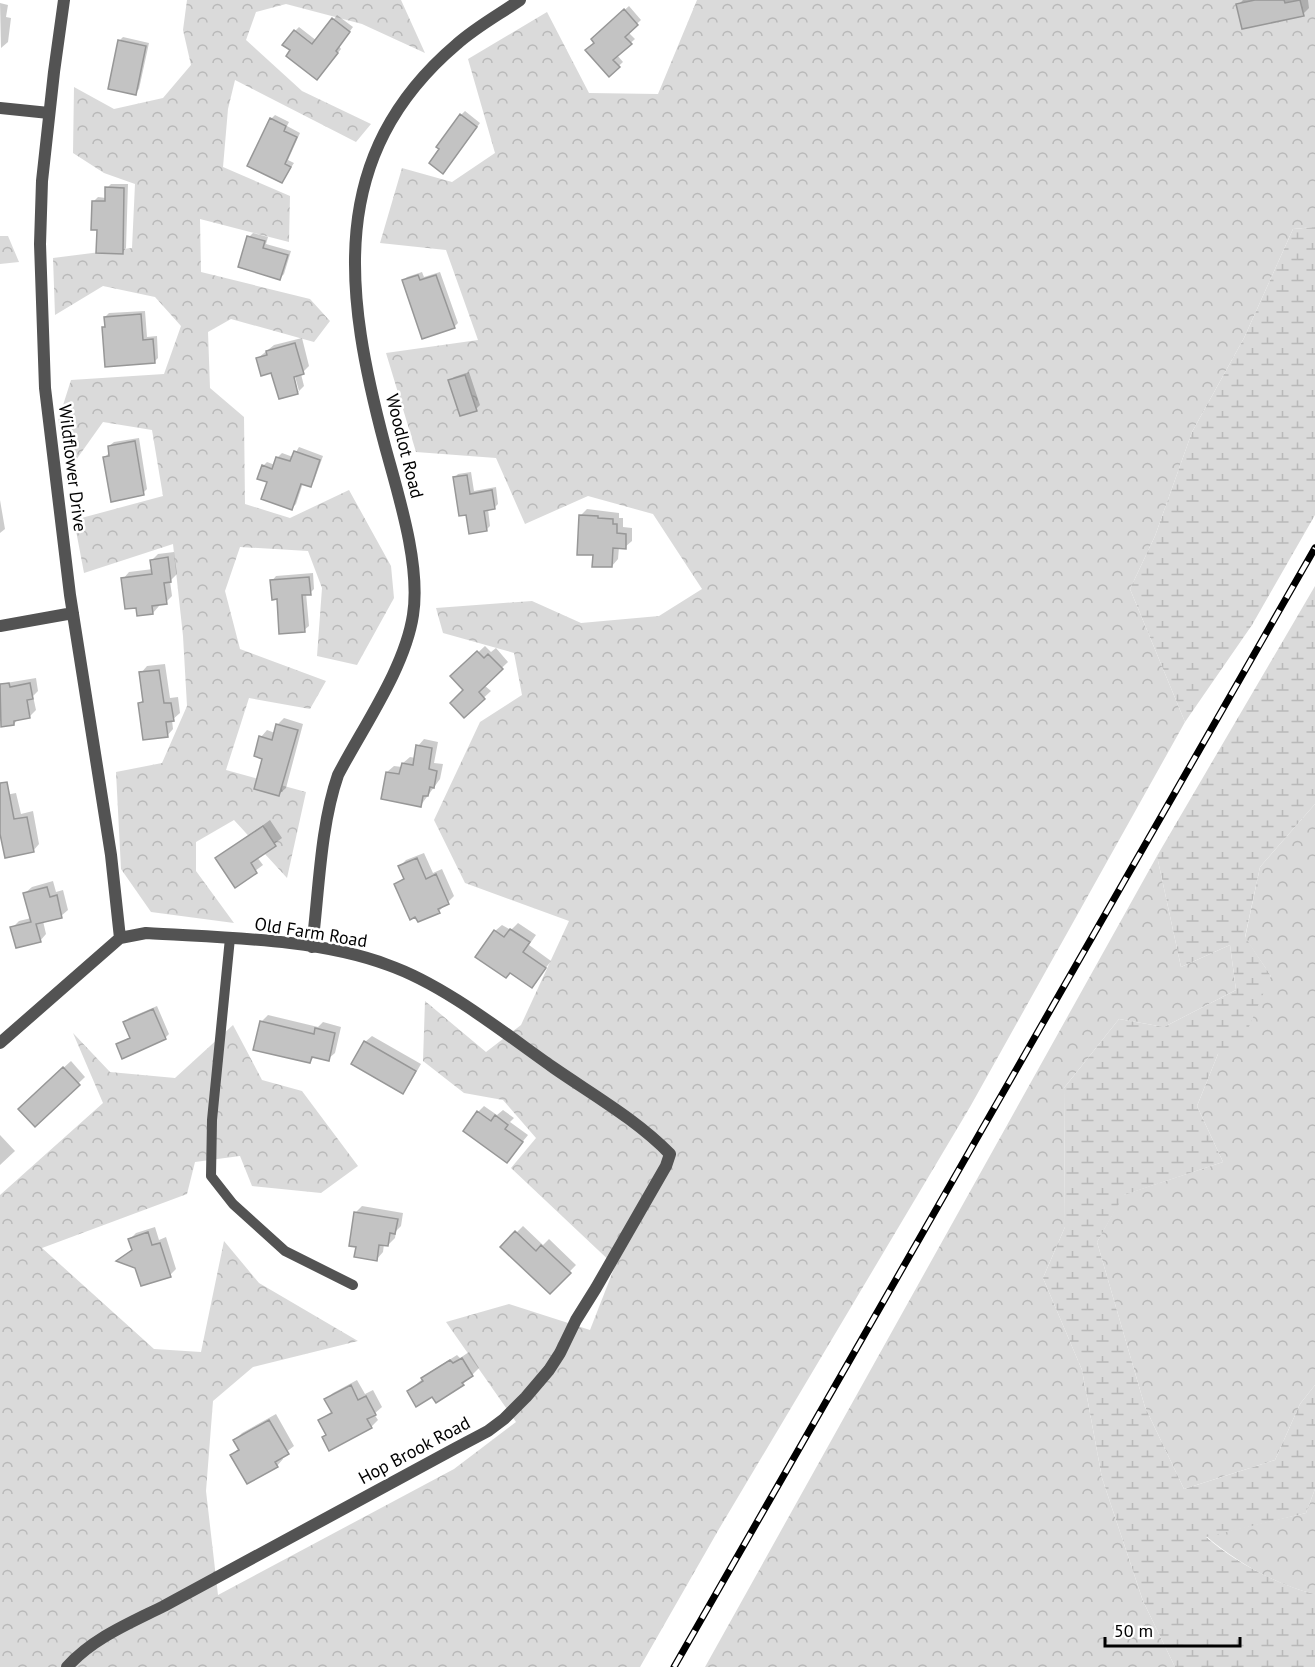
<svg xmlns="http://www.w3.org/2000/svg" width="1315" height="1667" font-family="'PT Sans',sans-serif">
  <defs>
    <pattern id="forest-crowns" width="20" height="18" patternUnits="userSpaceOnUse" patternTransform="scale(1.5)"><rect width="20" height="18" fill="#dadada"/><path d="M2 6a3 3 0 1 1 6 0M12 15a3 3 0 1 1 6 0" fill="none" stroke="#b9b9b9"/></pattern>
    <pattern id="wetland-marsh" width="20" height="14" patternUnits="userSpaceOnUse" patternTransform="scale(1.5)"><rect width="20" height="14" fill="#dadada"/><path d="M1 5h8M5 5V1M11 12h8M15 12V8" fill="none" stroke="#b9b9b9"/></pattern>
  </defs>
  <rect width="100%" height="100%" fill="#fff"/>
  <path fill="url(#forest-crowns)" d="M187,0H401L425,53L362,24L286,4L256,12L246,40L302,91L371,124L356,142L235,80L228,109L223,167L290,196L289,242L200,219L201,272L310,299L330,321L314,342L231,319L208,332L210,388L244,417L245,504L290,518L349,490L391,566L394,598L357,665L317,656L322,588L308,551L240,547L225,591L240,649L326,681L310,709L249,698L226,770L306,792L287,878L234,820L196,842V871L234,923L151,912L121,869L116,772L162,763L187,706L183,636L173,544L84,573L74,520L163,496L152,430L103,422L71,467L58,421L71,380L164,374L181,326L155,297L103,286L55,315L53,258L132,248L135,184L104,173L73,153L74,87L114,109L163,98L191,65L183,30Z
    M697,0H1315V227L1293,229L1244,338L1192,432L1155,536L1130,589L1185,722L970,1107L719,1529L640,1667H0V1195L103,1103L73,1033L110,1072L175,1078L233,1025L262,1080L302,1091L358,1166L321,1193L252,1186L240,1156L195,1162L187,1194L42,1248L154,1349L201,1352L224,1241L259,1283L358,1341L253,1367L213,1401L206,1491L218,1595L454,1469L516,1422L446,1322L509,1304L590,1330L615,1266L511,1168L536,1138L503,1100L464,1093L423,1061L425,1001L486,1052L521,1025L569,921L465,883L434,820L480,722L522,695L514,653L443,633L436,608L532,601L581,623L659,616L702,589L653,514L588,496L525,524L496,458L416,452L386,353L478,340L446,250L380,243L402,168L452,182L495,153L468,59L547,12L589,93L658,94Z
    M0,236H8L19,262L0,264Z
    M1315,804V1385L1300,1404L1275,1460L1184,1489L1145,1407L1097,1242L1123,1195L1223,1162L1197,1106L1218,1054L1271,976L1245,938L1260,867Z
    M1157,856L1181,967L1230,945L1236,990L1164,1027L1119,1019L1064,1088L1065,1227L1043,1278L1082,1370L1102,1478L1143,1601L1175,1667H705Z
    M1315,1489V1594C1277,1586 1235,1561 1206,1536L1306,1513Z"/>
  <path fill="url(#wetland-marsh)" d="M1315,227V515L1252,625L1185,722L1130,589L1155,536L1192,432L1244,338L1293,229Z
    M1315,586V804L1260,867L1245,937L1271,976L1241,1045L1218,1054L1197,1106L1223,1162L1124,1195L1097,1242L1145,1407L1184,1489L1275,1460L1300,1404L1315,1385V1489L1306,1513L1206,1537C1233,1561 1280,1586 1315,1594V1667H1175L1143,1601L1102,1478L1082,1370L1043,1278L1065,1227L1064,1088L1119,1019L1164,1027L1236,990L1230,945L1181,967L1157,856Z"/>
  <path fill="#0003" fill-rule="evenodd" d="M1243,0H1308L1309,8L1303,14L1238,5Z
    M0,3L8,5L6,17L11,18L8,42L1,48Z
    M629,6L641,20L628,32L635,39L617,55L623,62L609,75L596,42L597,35Z
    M337,15L353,27L339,46L341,49L321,75L295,31L299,27L317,41Z
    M123,37L149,43L139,89L135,93L119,41Z
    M465,111L480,123L447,168L461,115Z
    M275,115L289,122L287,126L300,133L288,160L294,163L282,181L271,119Z
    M111,184H128L126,248L122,252L98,228L94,201L98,197L106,198L107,188Z
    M253,233L268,237L266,244L291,251L284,274L280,278L249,237Z
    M422,272L424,277L440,272L458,323L454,327L403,281L407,277Z
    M145,311L147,337L157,336L158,358L154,362L104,328L106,325L105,317L109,313Z
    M302,338L309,366L301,374L304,386L297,393L258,358L274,345ZM293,369L299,391H296Z
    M469,372L480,405L476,409L450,381L454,377Z
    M139,438L147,489L143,493L105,457L109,453V446L114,442Z
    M299,447L323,456L314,481L310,485L303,483L296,504L292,508L269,481L263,466L267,462L275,465L278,457L282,453L293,457Z
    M471,472L474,491L496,487L498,504L494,508L488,509L490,526L486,530L467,513L454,478L458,474Z
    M0,500L5,529L0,533Z
    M587,509L619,513V518H623V527L632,528V541L625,547H619L618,559L612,566L594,554L580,516Z
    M174,552L177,574L170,581L172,596L166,602L159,603V606L153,613L137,606L123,579L129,572L153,569L152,560L158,554Z
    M313,573L314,589L310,593H306L309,626L304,630L278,598L272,581L276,576Z
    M485,646L491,652L496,648L508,662L484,685L491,691L464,716L465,690L453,676Z
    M165,664L170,698L178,697L180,713L172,720L173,729L167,736L140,703L144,699L141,673L147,666Z
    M36,678L38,691L33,696L36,710L29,717L18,719L14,724L0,721V684Z
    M284,718L303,724L286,788L279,794L264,758L261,737L267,730L275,733L277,725Z
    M424,739L438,742L434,763L443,764L440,779L421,805L387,772L394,766L402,767L403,763L410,757L416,758L418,746Z
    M16,793L21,814L33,811L39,844L33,851L0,827V796Z
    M270,820L282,838L257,857L263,865L235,886L217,859Z
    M424,853L433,873L442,869L454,896L439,911L396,884L405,877L400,866L406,860Z
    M53,881L56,892L63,890L68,910L61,916L43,921L46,934L40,941L12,928L19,921L31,918L25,893L32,887Z
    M518,923L536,935L529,945L551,961L532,986L495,931L502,925L511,930Z
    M157,1006L169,1034L165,1038L118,1045L131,1036L125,1022L129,1018Z
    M268,1015L318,1027L323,1022L341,1027L335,1053L328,1059L315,1056L309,1062L261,1022Z
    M372,1036L421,1064L409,1085L402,1092L365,1042Z
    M71,1061L85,1077L35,1125L26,1102Z
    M484,1106L497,1115L503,1110L514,1118L510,1122L528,1135L507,1161L478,1112Z
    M0,1135L15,1151L0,1165Z
    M362,1206L403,1213L401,1226L396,1231L395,1238L388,1245L384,1244L383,1252L377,1259L355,1213Z
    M523,1226L543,1245L549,1239L576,1265L550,1292L502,1247Z
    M155,1227L159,1240L166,1237L176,1269L170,1275L119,1261L133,1248L130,1239L136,1233Z
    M469,1352L479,1368L463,1384L432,1395L409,1391L430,1372L457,1355L460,1358Z
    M357,1380L365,1394L373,1390L382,1407L374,1414L378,1420L371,1427L327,1434L320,1420L332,1411L326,1399L333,1393Z
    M276,1414L294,1446L281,1456L283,1459L277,1466L232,1455L239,1448L235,1440L242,1433Z"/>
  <path fill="#c3c3c3" stroke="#979797" stroke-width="1.5" d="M1255,0H1284L1285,3L1300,0L1304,16L1242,29L1236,4Z
    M624,9L638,25L625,37L632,44L613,60L620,67L609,77L585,50L594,43L591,39Z
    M332,18L350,32L336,51L338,53L317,80L286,56L290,50L282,45L294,30L312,44Z
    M118,40L146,46L136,95L108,89Z
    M460,114L477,127L443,174L429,163L439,149L436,147Z
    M270,118L286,126L284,131L297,137L285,164L291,167L282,183L247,166Z
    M105,187L124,188L123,254L96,253L97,230H91L92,201H105Z
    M247,236L265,241L263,248L288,255L280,280L238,267Z
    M418,275L420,280L436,275L455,328L422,339L402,280Z
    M141,314L143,340L153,339L155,363L105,367L102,327H105L104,317Z
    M295,343L304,374L294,377L298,394L279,399L271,373L261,376L256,358L267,355L266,351Z
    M465,375L477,411L460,416L448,380Z
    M135,441L144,495L111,502L103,457L109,456L108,446Z
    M294,451L320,460L311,487L301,484L292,510L261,499L267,482L257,479L262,465L272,469L276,457L290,461Z
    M467,475L470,494L492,490L495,509L484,511L487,531L469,534L466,515L459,516L453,477Z
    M579,515L598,516V518L613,519V524H617V533L626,534V549L613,548L612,567H592L593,555H577Z
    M168,557L171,582L164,583L167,604L152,606L153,614L137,616L136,608L125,609L121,578L152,574L150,560Z
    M309,577L311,595H302L305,632L279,634L277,599L272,600L270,580Z
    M477,651L484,658L488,654L503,669L479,692L485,699L464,718L450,703L463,690L450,676Z
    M159,670L164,703H171L174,721L166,722L168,737L143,740L138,703L143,702L139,672Z
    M9,683L10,687L30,683L33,699L27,700L30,718L14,721V725L1,727L0,684Z
    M276,724L298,730L279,796L254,789L262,759L254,756L259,736L272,740Z
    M416,745L432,748L429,769L437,771L434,788L430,787L428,796H423L421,807L381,799L386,772L399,774L402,763L413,765Z
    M7,782L14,819L27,817L34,852L5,858L0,834V783Z
    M263,826L276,846L251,863L257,873L235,888L215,858Z
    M417,858L426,879L436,874L449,904L438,909L440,913L418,922L415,917L410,920L394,884L404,879L398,866Z
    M47,887L50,897L57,895L62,918L36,924L41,942L16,948L10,927L31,922L23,893Z
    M510,929L530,942L523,952L546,968L532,988L510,973L506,978L475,957L494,930L504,937Z
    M153,1009L166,1039L122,1059L116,1044L130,1038L123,1022Z
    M260,1021L314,1034L315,1028L335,1033L329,1061L312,1057L310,1063L253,1050Z
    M364,1041L416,1071L403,1094L351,1064Z
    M63,1067L80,1085L35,1127L18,1109Z
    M477,1111L491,1121L495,1115L508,1125L505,1129L523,1142L507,1163L463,1131Z
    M354,1212L398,1219L395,1234L390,1233L388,1246L379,1245L377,1261L354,1257L356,1247L349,1246Z
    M515,1231L536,1251L541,1245L571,1273L550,1294L500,1247Z
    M148,1232L152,1245L160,1243L171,1277L141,1286L135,1268L116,1261L132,1250L128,1239Z
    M462,1358L473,1376L462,1383L464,1385L436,1403L432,1397L416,1407L407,1391L423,1381L421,1378L450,1360L453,1363Z
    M351,1385L358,1400L366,1396L376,1415L367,1419L372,1428L329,1451L322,1437L326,1435L318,1420L332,1413L324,1399Z
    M269,1420L289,1454L275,1462L278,1467L247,1484L230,1455L239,1450L233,1440Z"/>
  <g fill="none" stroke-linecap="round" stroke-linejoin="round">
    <path stroke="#535353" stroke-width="10" d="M230,938L212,1120L211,1176L233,1204L285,1251L353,1285"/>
    <path stroke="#535353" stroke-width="12" d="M64,0L54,72L42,181L40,244L45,388L70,595L111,855L120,938
      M0,108L49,113
      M0,626L73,613
      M312,947C319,892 320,827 338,775C363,727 405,668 413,615C421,565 398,494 385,446C345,295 325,156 457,44C476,27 500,14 520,0
      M0,1043L120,938L146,933C223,938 316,938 388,965C445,985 504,1033 554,1068C593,1095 637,1120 670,1154L666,1166L596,1288L576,1320L560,1353L549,1370L526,1397L504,1419L488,1431L454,1449L164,1606C130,1623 93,1638 67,1667"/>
    <g stroke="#000" stroke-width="7">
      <path id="rail" d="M674,1667L1315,548"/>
    </g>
    <use href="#rail" stroke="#fff" stroke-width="4.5" stroke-dasharray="14" stroke-linecap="butt"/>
  </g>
  <g text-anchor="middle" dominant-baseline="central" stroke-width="5" stroke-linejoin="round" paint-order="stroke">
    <g font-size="18" fill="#000" stroke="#fff">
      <text transform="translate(405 446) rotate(76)">Woodlot Road</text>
      <text transform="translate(73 468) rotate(83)">Wildflower Drive</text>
      <text transform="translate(311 932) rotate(9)">Old Farm Road</text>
      <text transform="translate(414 1450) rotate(-28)">Hop Brook Road</text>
    </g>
  </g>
  <path d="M1105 1637v9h135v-9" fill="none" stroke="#000000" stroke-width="3"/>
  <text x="1114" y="1637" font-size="18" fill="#000000" stroke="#ffffff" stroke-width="4.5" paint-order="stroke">50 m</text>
</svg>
